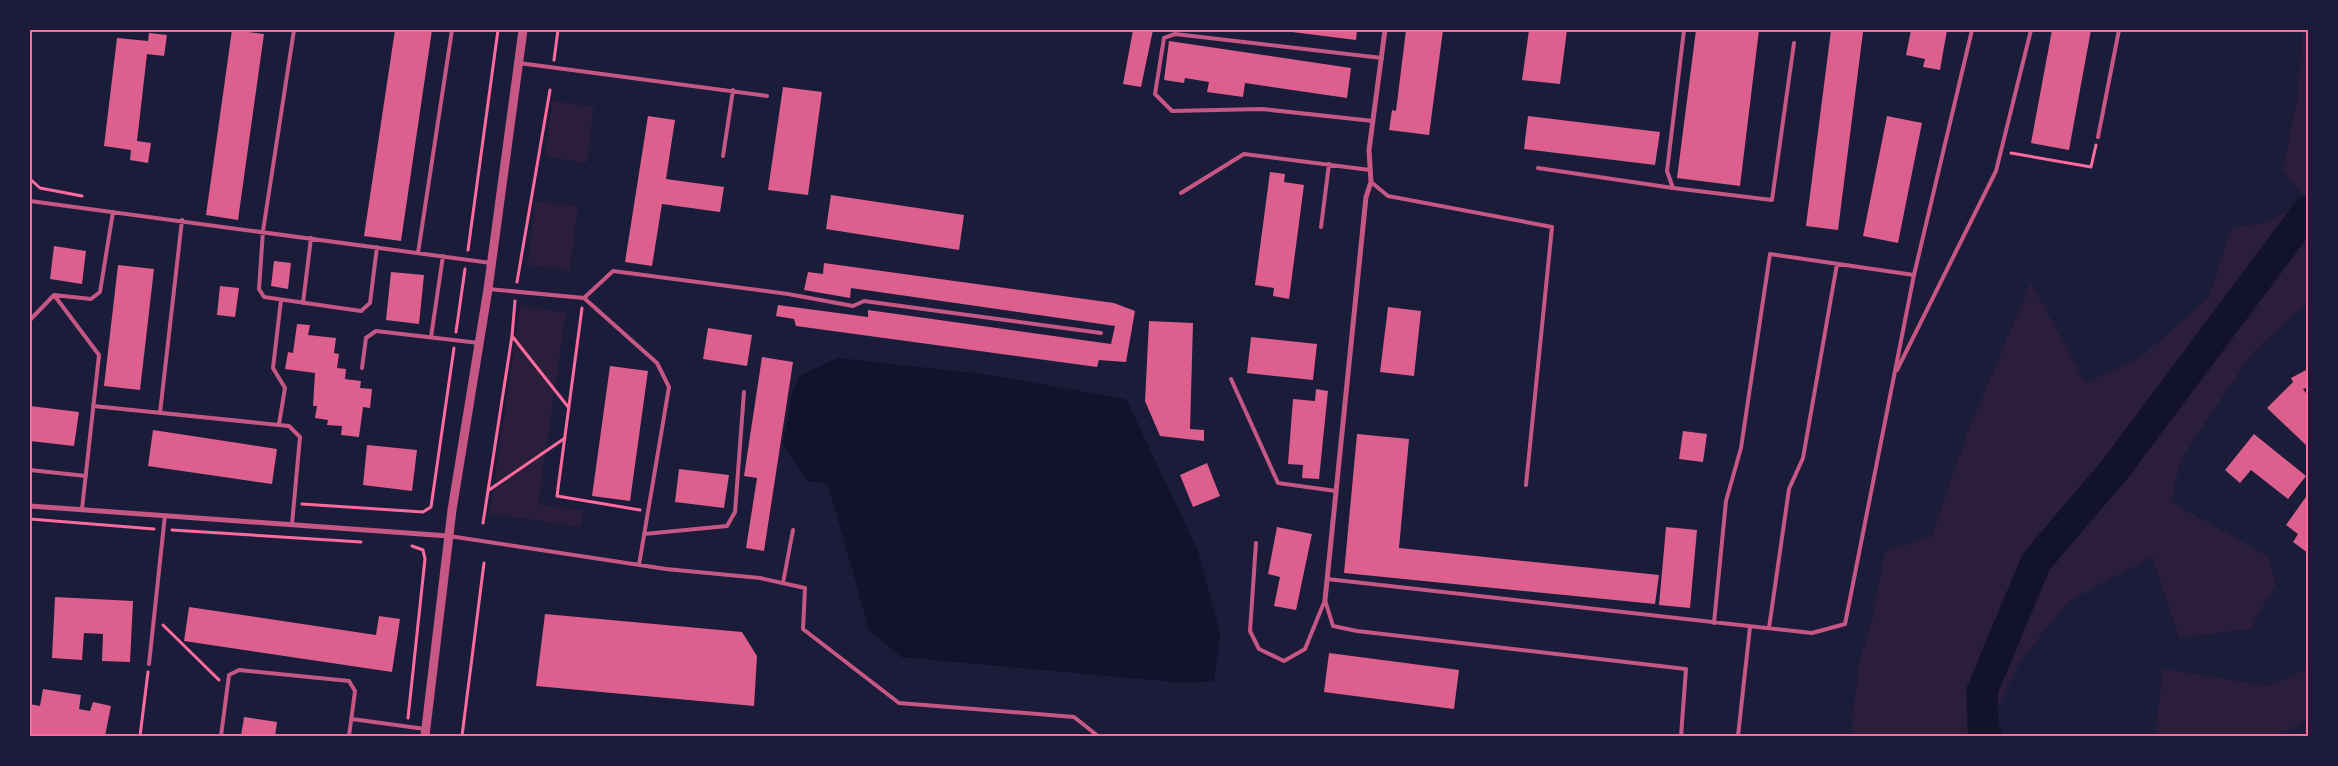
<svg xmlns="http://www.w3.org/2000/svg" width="2338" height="766" font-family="'Times New Roman',serif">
  <rect width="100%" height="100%" fill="#1b1b3a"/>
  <path fill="#2a1e3b" d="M2303,30H2308V302L2252,353L2181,459L2171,502L2268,556L2276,584L2250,629L2179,638L2152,557L2069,601L2021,660L1991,721L2009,736H1850L1860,660L1872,620L1885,552L1932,536L1968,431L2031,282L2085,383L2140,358L2209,297L2231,228L2266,223L2307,200L2283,171L2297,100Z
    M552,101L594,107L587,163L545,157Z
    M535,201L578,206L570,270L528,265Z
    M520,306L566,313L538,504L584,511L581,527L490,514Z
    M2163,669L2268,686L2308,669V718L2280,736H2155Z"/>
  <path fill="#12122b" d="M838,358L983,374L1126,399L1198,551L1220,633L1214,681L1184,683L901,657L869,630L828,484L808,481L783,445L792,394L799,376Z"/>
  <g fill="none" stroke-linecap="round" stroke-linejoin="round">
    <path stroke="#12122b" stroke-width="31" d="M1987,736L1983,727L1982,691L2036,562L2116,468L2308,211"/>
  </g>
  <path fill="#dd5f8e" d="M232,30L264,34L238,220L206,215Z
    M395,30H432L401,241L364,236Z
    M1133,30H1153L1141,87L1123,84Z
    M1276,30H1357L1356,40Z
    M1406,30H1443L1429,135L1389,130L1392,110L1396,111Z
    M1529,30H1567L1560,84L1522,80Z
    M1696,30H1759L1740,186L1677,178Z
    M1831,30L1863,32L1838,230L1806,226Z
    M1911,30H1947L1940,70L1923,67L1925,59L1906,55Z
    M2052,30H2091L2069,150L2031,143Z
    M149,33L167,35L164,56L147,54L137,141L151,143L148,163L130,160L131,150L104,146L117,38L148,41Z
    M1169,41L1351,68L1347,98L1245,83L1243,97L1207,92L1209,82L1185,78L1184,83L1164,80Z
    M783,87L822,92L808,195L768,190Z
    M648,116L675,120L666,179L724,187L720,212L662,204L652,266L625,262Z
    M1528,116L1660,132L1655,165L1524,149Z
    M1887,116L1922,123L1898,243L1863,236Z
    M1270,172L1285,174L1284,182L1304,185L1289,299L1273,296L1274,288L1255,285Z
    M831,195L964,215L959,250L826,229Z
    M54,246L86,251L82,284L50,279Z
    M274,261L291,263L288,289L271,286Z
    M824,263L1114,303L1135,311L1126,362L1099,360L1097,367L796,326L794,319L776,316L778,305L868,317V310L1111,344L1115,326L851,288L850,298L804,290L808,272L823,274Z
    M118,265L154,269L140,390L104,386Z
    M391,272L424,275L419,324L386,320Z
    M220,286L239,288L235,317L217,315Z
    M1388,307L1421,311L1414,376L1380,372Z
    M1149,321L1193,323L1190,429L1204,430V441L1160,436L1145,401Z
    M297,324L310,325L308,335L336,338L334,353L339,354L337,368L346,369L345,379L361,381L360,388L372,389L370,408L363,407L359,437L341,435L342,426L327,425L328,420L315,418L317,406H313L315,373L285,369L288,352L293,353Z
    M708,328L752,335L747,366L703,359Z
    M1251,337L1317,344L1313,380L1247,373Z
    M762,357L793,362L764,551L746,548L757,478L744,476Z
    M610,366L648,371L630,501L592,496Z
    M2308,369V387L2303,389L2308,396V447L2267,408L2293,382L2291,378Z
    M1316,389L1328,391L1319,479L1302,478L1303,465L1288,464L1293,399L1315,401Z
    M30,406L79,412L74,446L30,441Z
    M153,430L277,449L272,484L148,466Z
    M1683,431L1707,434L1703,462L1679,459Z
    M1357,434L1409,439L1399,548L1659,575L1655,604L1344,573Z
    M2254,434L2306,476L2288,499L2251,470L2240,483L2225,470Z
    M367,445L417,450L412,491L363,485Z
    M1207,463L1220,496L1193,507L1180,475Z
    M679,469L729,475L724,508L675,502Z
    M2308,494V553L2293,542L2298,534L2286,525Z
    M1277,527L1312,534L1296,610L1274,606L1280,577L1268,574Z
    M1666,527L1697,530L1690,608L1659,605Z
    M55,597L133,601L130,662L102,661L103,634L84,633L82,660L52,658Z
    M189,607L376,635L379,616L400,619L392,672L184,641Z
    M545,614L742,632L757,656L754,706L536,686Z
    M1329,653L1459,670L1454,709L1324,692Z
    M43,689L81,695L79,709L90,711L93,702L111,706L105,736H30V704L40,706Z
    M244,717L277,722L275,736H241Z"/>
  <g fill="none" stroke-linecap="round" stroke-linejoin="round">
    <path stroke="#ff6b9d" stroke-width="3" d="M554,60L558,30
      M2011,153L2091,167L2096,145
      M30,179L40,188L82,196
      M468,250L498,30
      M517,282L550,90
      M582,308L557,496L640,510
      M456,332L465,269
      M512,336L569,408
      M489,490L565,438
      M302,504L423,512L431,507L454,348
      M30,519L154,529
      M483,523L512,336L515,301
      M172,530L361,542
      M163,625L219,680
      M408,718L425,559L423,550L412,546
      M140,736L148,672
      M462,736L484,563"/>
    <path stroke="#c65784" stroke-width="4" d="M294,30L263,231L259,289L264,297L361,311L370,303L377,247
      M519,63L767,96
      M1373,121L1262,109L1172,111L1155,94L1164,38L1175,34L1382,58
      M2098,137L2119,30
      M723,156L733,90
      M1538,168L1673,188L1772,200L1794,43
      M1371,182L1388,196L1552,227L1526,485
      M1673,188L1667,171L1684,30
      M1181,193L1244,154L1370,170
      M30,201L491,263
      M1321,227L1329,164
      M418,253L452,30
      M488,289L584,298L657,363L669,387L639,565
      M54,295L99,355L82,509
      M584,298L613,271L788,294L853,306L864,301L1101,333
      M303,303L311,238
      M30,320L54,295L91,299L100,292L113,212
      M431,337L443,256
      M362,368L366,338L376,331L479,343
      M1897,370L1996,171L2031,30
      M1231,379L1278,483L1336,491
      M93,406L289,426L300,437L292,524
      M160,413L182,220
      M279,424L285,388L273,368L281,300
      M30,470L86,476
      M644,534L727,526L735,512L744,392
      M449,536L666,569L760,578L805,588L803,629L899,703L1074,717L1098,736H1101
      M1256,543L1250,631L1259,649L1284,661L1305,649L1325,600
      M1327,579L1812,633L1845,624L1914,275
      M783,583L793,530
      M1325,600L1333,626L1357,631L1686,669L1681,736
      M1714,623L1726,501L1741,448L1770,254L1914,275L1972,30
      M1769,628L1789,489L1803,458L1837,264
      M149,664L165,515
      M352,719L425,729
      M221,736L229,675L239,670L349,681L355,691L349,736
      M1738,736L1750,627"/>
    <path stroke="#c65784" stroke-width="5" d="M30,506L449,536
      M1325,600L1366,197L1371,182L1369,150L1385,30"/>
    <path stroke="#c65784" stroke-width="9" d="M425,736L452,510L488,289L523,30"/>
  </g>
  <rect width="2338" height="766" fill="none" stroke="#1b1b3a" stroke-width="62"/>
  <rect x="31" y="31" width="2276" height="704" fill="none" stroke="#ff6b9d" stroke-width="2"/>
</svg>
